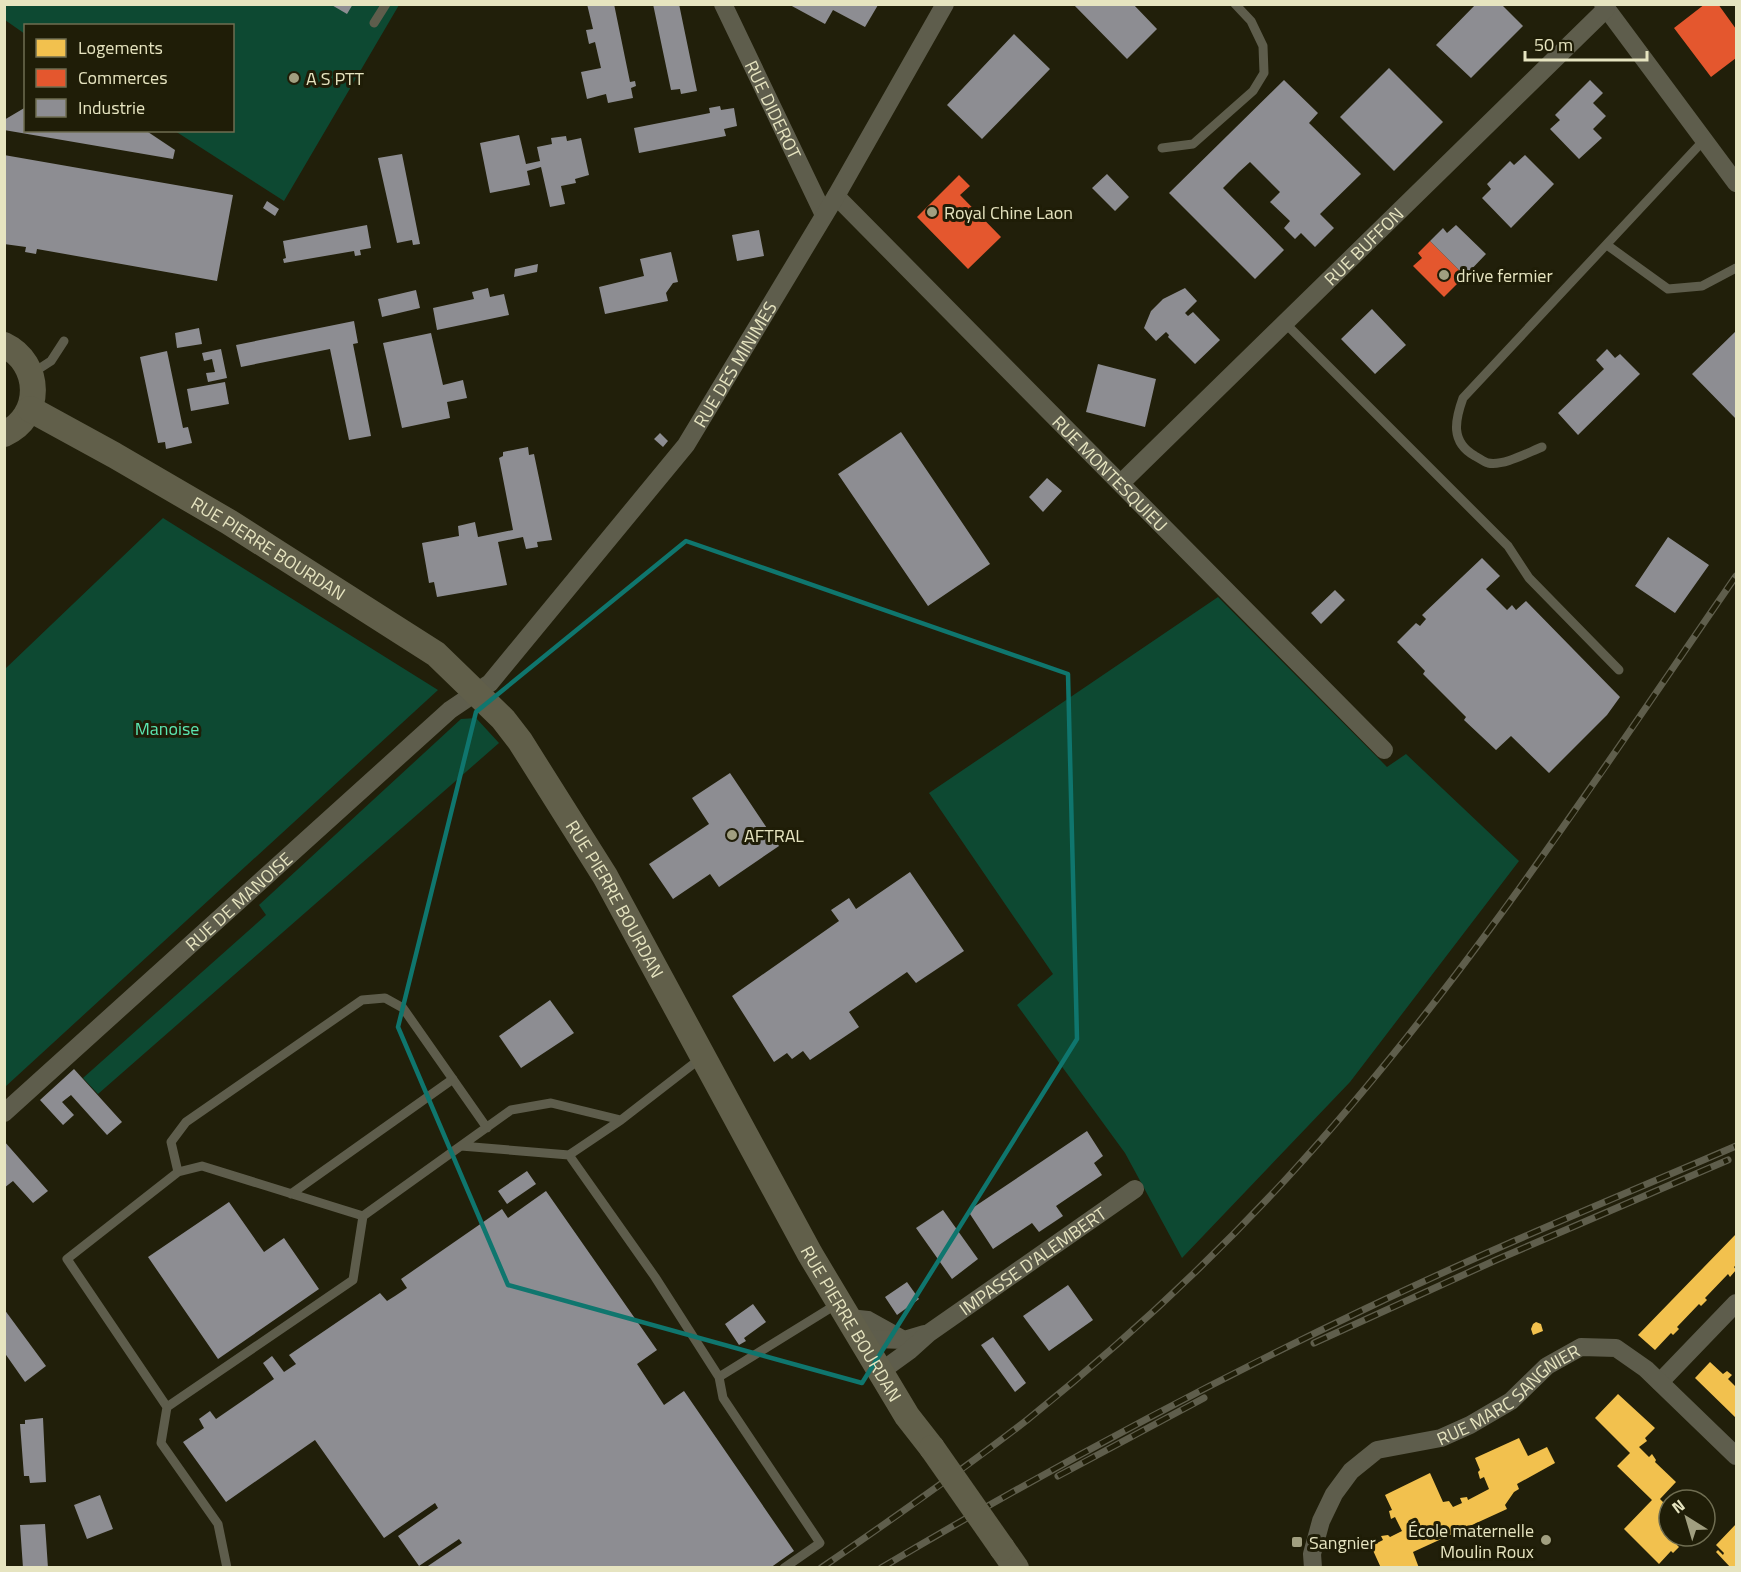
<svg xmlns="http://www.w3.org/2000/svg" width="1741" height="1572" font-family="'Titillium Web',sans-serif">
  <rect width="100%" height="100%" fill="#211f0a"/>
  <path fill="#0d4932" d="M4,5H399L284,201L175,131L232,130V26H26L25,34L5,20Z
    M163,518L438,690L5,1087V669Z
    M1218,597L1387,767L1406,754L1519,861L1350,1082L1182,1258L1125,1153L1017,1005L1053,974L929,793Z
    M476,718L499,743L98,1094L83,1078L266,915L259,905L461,719Z"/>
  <path fill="#f2c14e" d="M1736,1234V1265L1734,1267L1736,1270L1730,1277L1728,1274L1705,1298L1707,1300L1701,1306L1699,1304L1677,1327L1679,1329L1673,1335L1671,1333L1655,1350L1638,1335Z
    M1536,1322L1541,1324L1543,1331L1533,1335L1531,1329L1533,1324Z
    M1710,1362L1723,1374L1727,1371L1732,1375L1728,1379L1736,1387V1418L1695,1378Z
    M1618,1394L1655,1428L1645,1438L1647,1441L1639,1447L1649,1457L1652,1454L1656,1460L1655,1462L1676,1482L1660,1499L1669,1508V1536H1685L1677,1545L1679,1547L1673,1553L1671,1551L1659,1564L1624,1529L1652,1500L1617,1466L1630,1453L1595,1418Z
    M1519,1438L1528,1456L1547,1447L1555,1463L1517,1484L1519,1489L1514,1492L1505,1505L1507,1509L1413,1552L1419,1568H1381L1371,1546L1383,1540L1381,1536L1388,1535L1390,1537L1402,1531L1395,1517L1391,1519L1389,1511L1392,1510L1385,1495L1430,1473L1443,1502L1449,1501L1453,1507L1462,1503L1460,1498L1467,1497L1468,1500L1489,1489L1484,1477L1480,1479L1478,1472L1480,1470L1475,1458Z
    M1736,1524V1568H1731L1716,1552L1718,1550L1723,1555L1724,1553L1716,1545Z"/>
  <path fill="#e4572e" d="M1705,4H1718L1736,29V58L1711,77L1674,28Z
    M959,175L970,186L960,195L1001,237L968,269L917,217Z
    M1430,241L1465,276L1444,297L1413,266L1422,258L1418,253Z"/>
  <path fill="#8d8d92" d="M330,4H353L347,14Z
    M587,4H614L630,82L635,81L636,86L631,88L633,98L608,103L606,94L587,99L581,72L601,68L595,42L589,44L586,30L593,29Z
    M653,4H679L697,91L681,94L680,89L671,90Z
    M1073,4H1133L1157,29L1127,59Z
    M1476,4H1501L1523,26L1471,78L1436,45Z
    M790,5H878L865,27L833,10L825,24Z
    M1014,34L1050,69L982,139L947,105Z
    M1389,68L1443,122L1394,171L1340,117Z
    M1284,80L1318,113L1309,123L1361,174L1320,214L1334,228L1315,247L1301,233L1295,239L1284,228L1290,221L1270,202L1280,192L1250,162L1239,172L1223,188L1284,250L1255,279L1169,193Z
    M1590,80L1603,93L1593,103L1606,116L1593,129L1602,138L1579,159L1550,129L1560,120L1555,115Z
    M720,106L721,110L734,108L737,126L724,129L726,136L639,153L634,128L710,113L709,108Z
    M26,107V130H145L175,150L173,159L4,130V120Z
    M519,135L526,164L540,161L537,147L552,144L551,138L566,136L567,141L581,138L589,175L575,179L576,183L561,186L565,204L550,207L541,167L527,171L530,185L490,193L480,143Z
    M402,154L420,244L413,245L412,240L397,243L378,158Z
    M4,155L233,195L217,281L37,249L36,254L25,252L26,247L4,244Z
    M1525,155L1554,184L1511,228L1482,198L1491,189L1487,184L1510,161L1514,165Z
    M1107,174L1129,197L1115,211L1092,188Z
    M267,201L279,209L275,216L263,208Z
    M367,225L371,248L360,250L361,255L355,256L354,251L284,263L283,259L286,258L283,241Z
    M1456,225L1486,254L1465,276L1430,241L1443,228L1447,233Z
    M759,230L764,256L737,261L732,235Z
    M671,252L678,282L673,283L666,293L668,301L605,314L599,287L644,276L640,259Z
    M538,264L537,272L514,277L515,269Z
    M488,288L490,297L504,294L509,315L437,330L433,308L474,299L472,292Z
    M1185,288L1197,301L1185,313L1188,316L1193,312L1220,340L1195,364L1168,337L1169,335L1166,332L1156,341L1144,328L1151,311L1163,299Z
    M416,290L420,308L382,317L378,299Z
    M1372,309L1406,345L1375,374L1341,339Z
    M354,321L358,343L353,344L371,436L349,440L330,349L241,367L236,345Z
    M199,328L202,344L177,348L175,333Z
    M1736,331V419L1692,374Z
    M431,333L443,385L463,380L467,398L447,402L450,418L402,428L383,343Z
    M221,349L227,378L208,382L206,373L215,372L214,368L212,359L204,361L202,353Z
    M1607,349L1615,358L1620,354L1640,374L1578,435L1558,413L1604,369L1596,360Z
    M167,351L183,428L188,427L192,443L166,449L165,442L158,443L140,357Z
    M1098,364L1156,379L1145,427L1086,412Z
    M225,382L229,404L191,411L187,389Z
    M901,432L990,564L928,606L838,474Z
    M660,433L668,441L663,447L654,439Z
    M528,447L529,455L534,454L552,540L537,542L538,547L526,549L523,537L498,542L507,585L437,597L434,582L429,583L422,543L459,536L458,526L475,522L478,537L513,530L499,458L503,456V452Z
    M1047,478L1062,491L1043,512L1029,497Z
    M1668,537L1709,565L1675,613L1635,586Z
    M1482,558L1500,576L1486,589L1507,610L1512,605L1516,610L1526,601L1620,697L1607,715L1549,773L1511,736L1496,750L1464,720L1466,717L1423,674L1425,671L1397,642L1416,623L1420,626L1426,619L1422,615Z
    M1335,590L1345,600L1321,624L1311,613Z
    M730,773L779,846L719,887L710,874L673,899L649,864L709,824L692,798Z
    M910,872L964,951L916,983L907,972L849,1012L859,1027L810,1060L803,1051L792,1059L787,1053L774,1062L732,996L839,921L831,910L849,898L856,909Z
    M550,1000L574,1033L521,1068L499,1036Z
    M74,1069L122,1122L107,1135L71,1095L62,1102L74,1115L63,1125L40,1100Z
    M1087,1131L1103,1156L1094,1163L1102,1175L1056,1206L1063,1216L1039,1232L1032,1223L993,1249L968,1211Z
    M4,1141L48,1191L33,1203L13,1181L4,1188Z
    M527,1171L536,1184L507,1204L498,1191Z
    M546,1191L657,1350L637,1364L664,1405L684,1391L794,1551L770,1568H425L462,1543L459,1539L419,1566L398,1536L438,1508L435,1503L384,1538L315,1440L226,1502L183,1442L204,1428L199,1419L210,1411L216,1419L274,1379L263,1363L272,1356L284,1372L296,1364L289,1355L380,1293L387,1301L395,1296L407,1288L401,1279L502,1209L508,1218Z
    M229,1202L264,1252L284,1238L319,1289L218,1359L148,1257Z
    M943,1210L978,1259L952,1279L916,1228Z
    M907,1282L919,1299L897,1315L885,1297Z
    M1068,1285L1093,1320L1049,1351L1023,1316Z
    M753,1304L766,1322L744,1338L746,1341L739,1345L725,1324Z
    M4,1309L46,1366L25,1382L4,1352Z
    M993,1337L1026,1383L1015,1392L981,1345Z
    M43,1418L46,1482L30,1483L29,1476H24L20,1424H25V1420Z
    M100,1495L113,1529L87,1539L74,1505Z
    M45,1524L48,1568H23L20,1525Z"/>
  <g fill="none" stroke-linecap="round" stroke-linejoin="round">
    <path stroke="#5e5d4c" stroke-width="9" d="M374,23L386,4
      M1162,148L1193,144L1253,91L1264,73L1263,46L1251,21L1235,4
      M1607,245L1668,289L1702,286L1736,268
      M1285,323L1508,546L1529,578L1619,670
      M31,374L51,361L64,341
      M1542,447C1527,453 1504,466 1488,463C1484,462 1479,458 1475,456C1450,442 1455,420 1463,398L1704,140
      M701,1058L621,1120L569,1155L655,1277L719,1377L723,1398L820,1543L784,1568
      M461,1146L569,1155
      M178,1172L171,1142L186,1122L362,1000L385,998L403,1008L487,1128
      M291,1194L453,1079
      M719,1377L837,1304
      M167,1407L353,1280L363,1216
      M227,1568L218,1524L161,1443L167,1407L67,1259L178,1172L202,1166L363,1216L511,1110L551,1103L621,1120"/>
    <g stroke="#5e5d4c" stroke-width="18">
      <path id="s1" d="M723,4L824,215"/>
      <path d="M1603,4L1736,183"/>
      <path id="s2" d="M836,196L1384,750"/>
      <path id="s3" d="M1121,483L1606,9"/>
      <path id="s4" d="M4,1113L450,710L490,683L686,445L836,196L945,4"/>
      <path d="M849,1318L868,1320L904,1340"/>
      <path d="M864,1345L875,1339L904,1340L924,1334"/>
      <path id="s5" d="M880,1372L909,1351L929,1333L1135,1189"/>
      <path d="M1660,1382L1736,1303"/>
      <path id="s6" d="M1313,1568L1312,1554L1321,1521L1334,1494L1351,1471L1377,1450L1441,1438L1470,1425L1511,1401L1547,1366L1581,1347L1616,1348L1646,1369L1736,1456"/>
    </g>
    <g stroke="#615f4a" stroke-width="26">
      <path d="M4,345C42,363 43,417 4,434"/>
      <path id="s7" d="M30,409L114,455L229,522L436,654L503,719L520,741L605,876L810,1254L907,1416L932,1448"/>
      <path d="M1002,1548L1016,1568"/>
    </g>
    <g stroke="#5f5e4c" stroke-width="7">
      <path id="rail" d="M1314,1343L1496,1260L1728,1160
        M1058,1476L1204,1398
        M821,1568C891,1520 960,1472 1027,1420C1119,1346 1207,1265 1287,1178C1457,993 1594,782 1736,576
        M881,1568C1040,1474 1201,1387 1367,1308C1488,1250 1613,1199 1736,1146"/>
    </g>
    <use href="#rail" stroke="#1f1d07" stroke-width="4.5" stroke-dasharray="14" stroke-linecap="butt"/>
    <path stroke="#615f4a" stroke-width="26" d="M932,1448L1002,1548"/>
  </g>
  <path fill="none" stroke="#0f766e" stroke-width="4.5" stroke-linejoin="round" d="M686,541L1068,674L1077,1039L862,1383L508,1285L398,1027L476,712Z"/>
  <g fill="#a19f80" stroke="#1f1d07" stroke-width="2">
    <circle cx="294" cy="78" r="6"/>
    <circle cx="932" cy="212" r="6"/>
    <circle cx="1444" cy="275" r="6"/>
    <circle cx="732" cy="835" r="6"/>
    <circle cx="1546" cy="1540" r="6"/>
    <rect x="1291" y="1536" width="12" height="12" rx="3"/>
  </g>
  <g text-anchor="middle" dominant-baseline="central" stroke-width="6" stroke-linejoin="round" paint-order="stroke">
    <g font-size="18" fill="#e6e4c0" stroke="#1f1d07" text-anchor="start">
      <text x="306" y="78">A S PTT</text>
      <text x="944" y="212">Royal Chine Laon</text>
      <text x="1456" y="275">drive fermier</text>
      <text x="744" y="835">AFTRAL</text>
      <text x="1534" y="1530" text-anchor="end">École maternelle<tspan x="1534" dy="21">Moulin Roux</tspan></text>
      <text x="1309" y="1542">Sangnier</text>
    </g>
    <g font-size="18" fill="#e6e4c0" stroke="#1f1d07">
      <text stroke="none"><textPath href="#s1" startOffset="117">RUE DIDEROT</textPath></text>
      <text stroke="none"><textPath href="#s3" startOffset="339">RUE BUFFON</textPath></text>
      <text stroke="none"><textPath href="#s4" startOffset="1052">RUE DES MINIMES</textPath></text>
      <text stroke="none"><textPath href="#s2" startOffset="390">RUE MONTESQUIEU</textPath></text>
      <text stroke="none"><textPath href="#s7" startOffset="276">RUE PIERRE BOURDAN</textPath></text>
      <text stroke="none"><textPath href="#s7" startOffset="780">RUE PIERRE BOURDAN</textPath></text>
      <text stroke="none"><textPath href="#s4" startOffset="316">RUE DE MANOISE</textPath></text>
      <text stroke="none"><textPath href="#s5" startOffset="189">IMPASSE D'ALEMBERT</textPath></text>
      <text stroke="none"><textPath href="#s7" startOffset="1266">RUE PIERRE BOURDAN</textPath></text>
      <text stroke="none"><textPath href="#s6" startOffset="286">RUE MARC SANGNIER</textPath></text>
    </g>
    <g font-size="18" fill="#5be6b1" stroke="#1f1d07">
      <text x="167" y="728">Manoise</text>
    </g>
  </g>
  <rect width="1741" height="1572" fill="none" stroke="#e6e4c0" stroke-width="12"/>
  <rect x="24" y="24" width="210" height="108" fill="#1f1d07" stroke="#6f6d51" stroke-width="1.5"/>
  <rect x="36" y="39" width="30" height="18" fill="#f2c14e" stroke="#6f6d51" stroke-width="1.5"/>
  <text x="78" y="54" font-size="18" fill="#e6e4c0">Logements</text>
  <rect x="36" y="69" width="30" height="18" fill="#e4572e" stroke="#6f6d51" stroke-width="1.5"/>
  <text x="78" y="84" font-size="18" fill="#e6e4c0">Commerces</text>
  <rect x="36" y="99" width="30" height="18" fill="#8d8d92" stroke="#6f6d51" stroke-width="1.5"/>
  <text x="78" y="114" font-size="18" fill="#e6e4c0">Industrie</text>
  <g transform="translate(1687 1518) rotate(323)"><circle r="28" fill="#1f1d07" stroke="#6f6d51" stroke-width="1.5"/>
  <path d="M0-4.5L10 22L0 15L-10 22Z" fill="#a19f80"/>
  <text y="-9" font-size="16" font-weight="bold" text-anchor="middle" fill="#e6e4c0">N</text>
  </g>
  <path d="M1525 51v9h122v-9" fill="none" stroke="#e6e4c0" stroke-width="3"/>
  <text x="1534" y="51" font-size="18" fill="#e6e4c0" stroke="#1f1d07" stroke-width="4.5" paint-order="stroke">50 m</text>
</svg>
